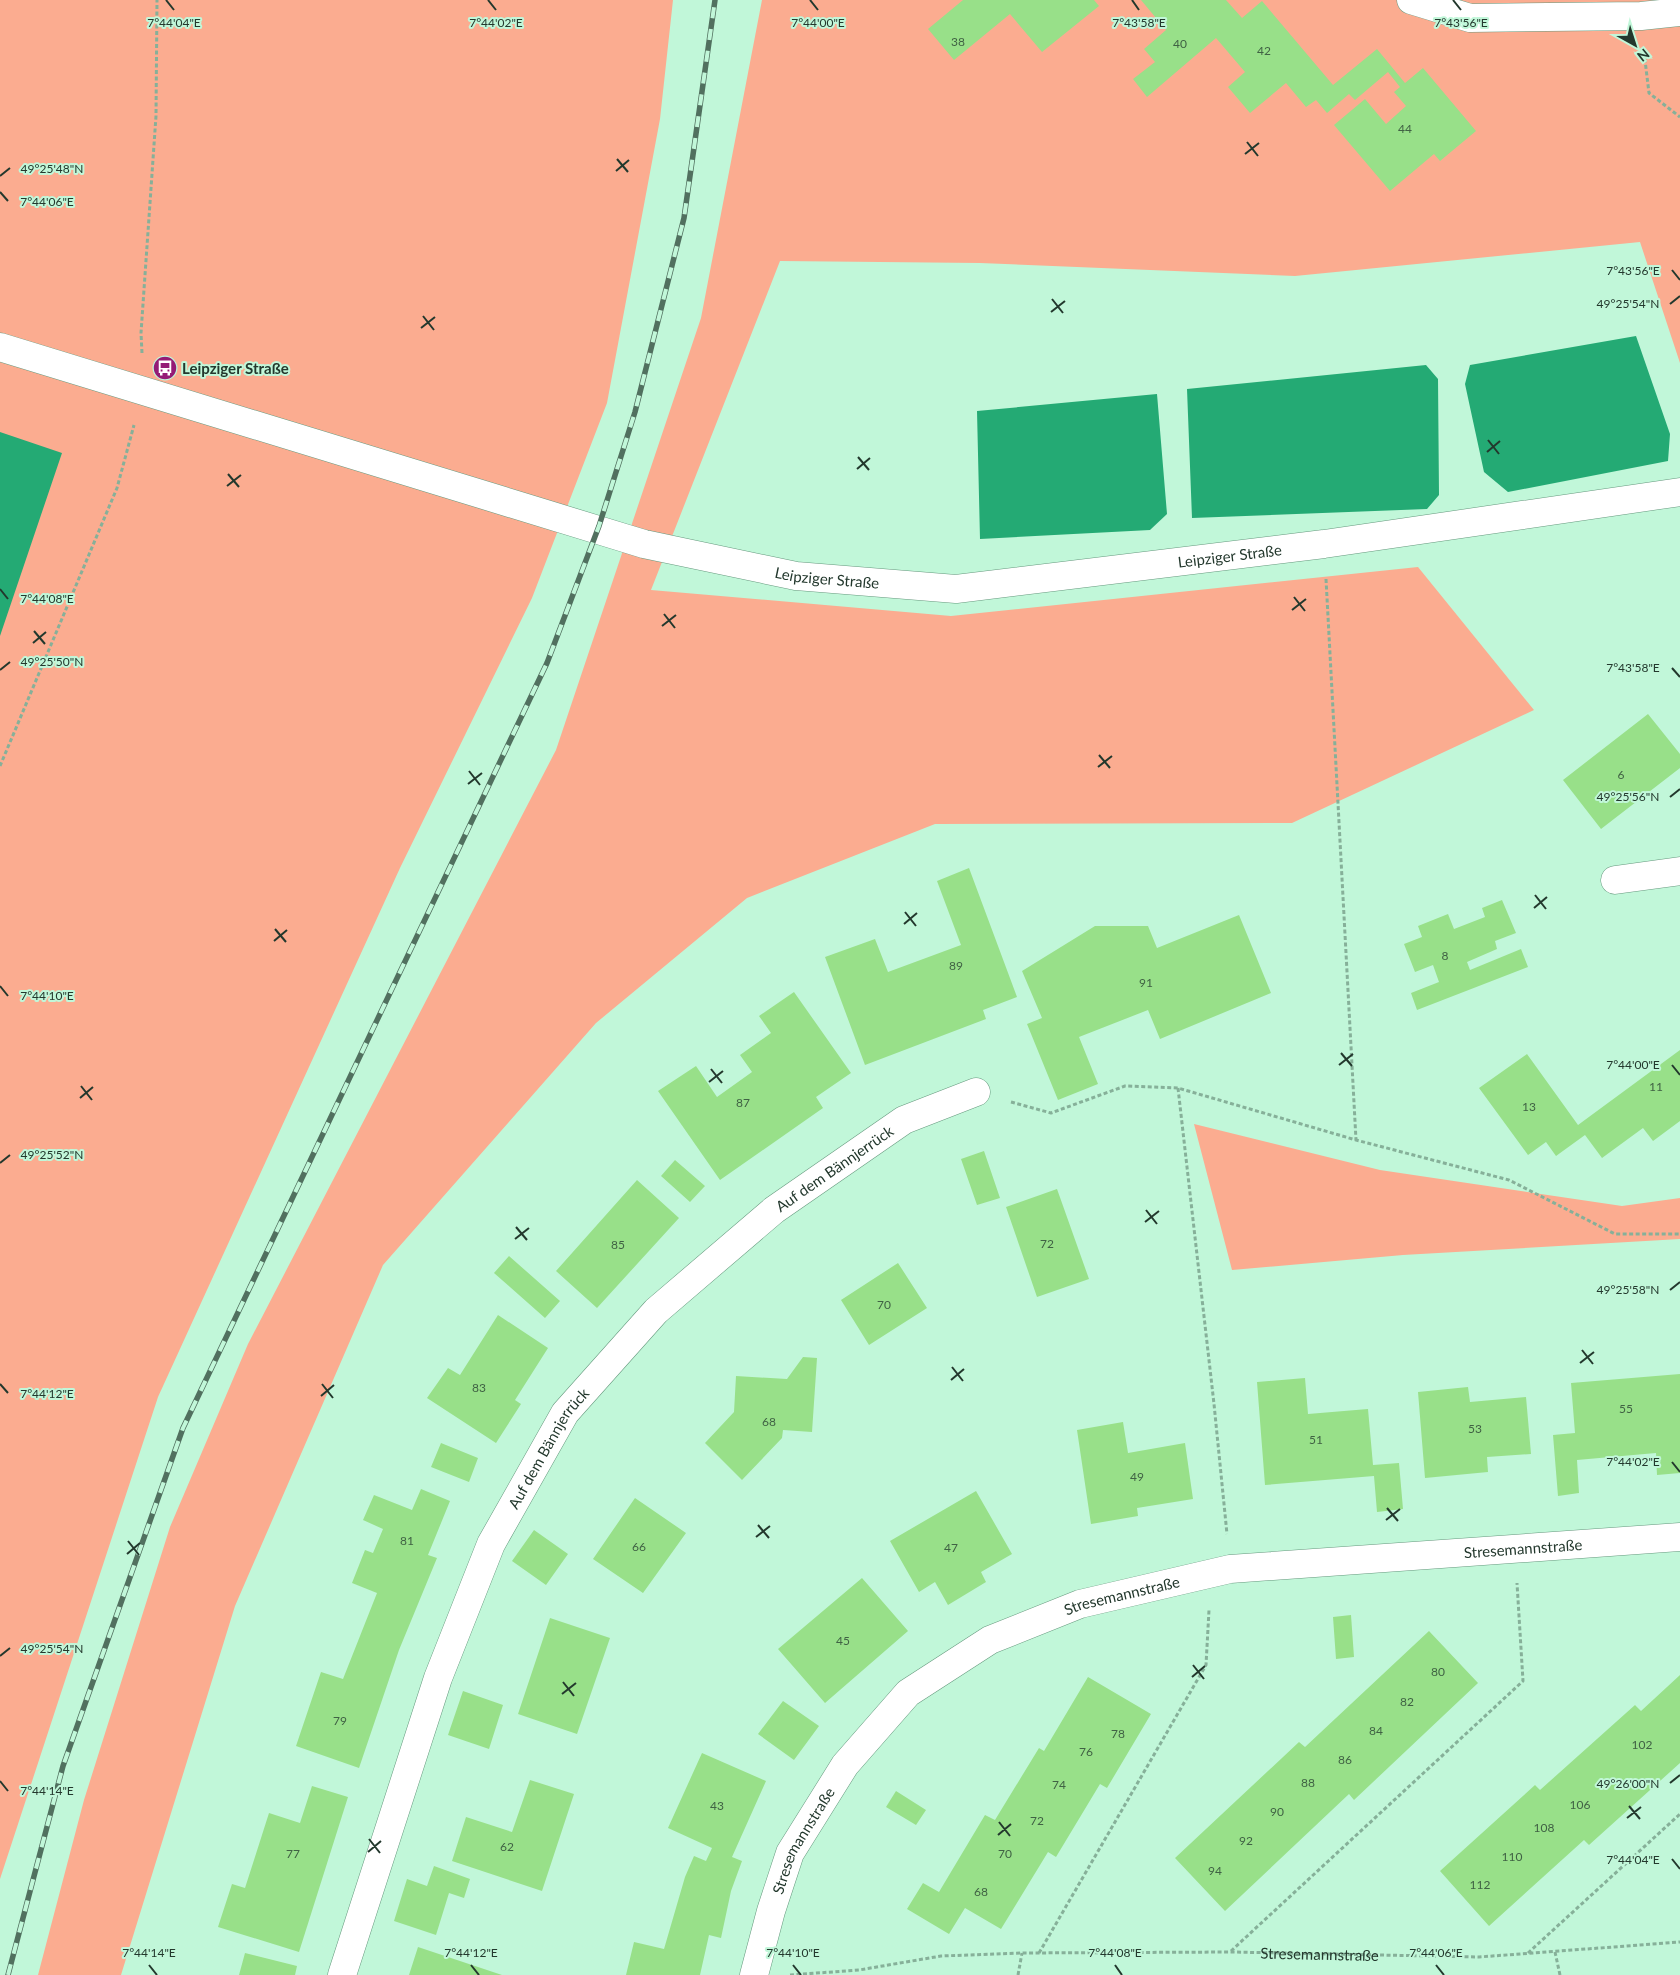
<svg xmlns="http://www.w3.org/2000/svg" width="1680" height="1975" font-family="Lato,sans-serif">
  <rect width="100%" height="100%" fill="#c1f7d9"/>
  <path fill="#fbac90" d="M0,0H673L660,119L607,403L532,598L400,868L158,1397L0,1879Z
    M762,0H1680V363L1640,242L1295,276L980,263L780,261L651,590L951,616L1418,567L1534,710L1292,823L935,824L747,898L596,1023L383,1265L235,1606L121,1975H38L84,1800L170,1527L248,1344L556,750L701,318Z
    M1194,1124L1380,1170L1622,1206L1680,1198V1239L1403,1255L1232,1270Z"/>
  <path fill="#24aa74" d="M1636,336L1670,434L1668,461L1508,492L1484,472L1465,384L1470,365Z
    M1426,365L1438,379L1439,495L1427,509L1192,518L1187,389Z
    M1157,394L1167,514L1150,530L980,539L977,411Z
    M0,432L62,453L0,636Z"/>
  <path fill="#98e089" d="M963,0H1094L1099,6L1042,52L1010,14L954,60L928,29Z
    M1141,0H1226L1242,18L1262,1L1333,85L1377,49L1405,83L1423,68L1476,131L1440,161L1434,154L1390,191L1334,125L1365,99L1386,124L1406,106L1394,92L1400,87L1388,72L1355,100L1349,94L1327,113L1316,100L1306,107L1286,83L1250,113L1228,87L1245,72L1216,38L1147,97L1133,79L1155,62L1144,49L1166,30Z
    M1648,714L1680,754V768L1601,829L1563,780Z
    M969,868L1017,997L983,1010L986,1019L865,1065L825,957L875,939L888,972L961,945L937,881Z
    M1502,900L1516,933L1495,941L1497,949L1467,962L1470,970L1521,949L1528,967L1417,1010L1411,993L1439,982L1433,965L1415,972L1404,944L1422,937L1418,926L1448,914L1454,929L1485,917L1482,908Z
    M1239,915L1271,993L1160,1039L1148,1010L1079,1037L1098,1084L1058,1100L1027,1024L1042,1018L1022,971L1095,926H1148L1157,948Z
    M794,992L851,1073L816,1097L823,1108L720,1180L658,1091L696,1066L717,1097L752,1072L740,1055L771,1033L759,1016Z
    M1680,1050V1121L1653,1141L1643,1128L1602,1158L1585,1135L1556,1156L1546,1142L1528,1155L1479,1088L1527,1054L1578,1125Z
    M984,1151L1000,1198L977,1205L961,1159Z
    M675,1160L705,1186L690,1202L661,1176Z
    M637,1180L679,1218L597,1308L556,1271Z
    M1057,1189L1089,1279L1037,1297L1006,1207Z
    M509,1256L560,1301L545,1318L494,1273Z
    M898,1263L927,1308L869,1345L841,1300Z
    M498,1315L548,1348L515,1400L521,1404L496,1443L427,1398L448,1368L460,1375Z
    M803,1357L817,1358L812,1432L783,1430L782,1438L742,1480L705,1443L734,1412L736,1376L787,1379Z
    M1680,1374V1473L1657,1475L1656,1453L1577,1460L1579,1493L1558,1496L1553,1435L1575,1433L1571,1383Z
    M1305,1378L1308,1414L1368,1409L1373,1465L1399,1463L1403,1509L1377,1512L1374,1476L1265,1485L1257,1382Z
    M1468,1387L1470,1402L1526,1397L1531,1454L1487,1457L1488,1472L1425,1478L1418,1392Z
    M1123,1422L1128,1453L1185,1443L1193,1499L1137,1508L1138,1516L1091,1524L1077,1430Z
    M441,1443L478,1458L469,1482L431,1467Z
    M421,1489L450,1501L428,1555L437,1558L399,1650L359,1768L296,1746L321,1672L343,1679L377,1593L352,1583L365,1550L373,1553L383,1529L363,1520L374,1495L412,1510Z
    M976,1491L1012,1554L981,1572L986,1582L948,1605L935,1582L919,1592L890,1541Z
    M635,1498L686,1533L643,1593L593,1559Z
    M534,1530L568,1554L546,1585L512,1561Z
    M862,1578L908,1631L825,1703L778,1649Z
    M1351,1615L1354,1657L1336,1659L1333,1617Z
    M550,1618L610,1638L577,1734L518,1714Z
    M1429,1631L1478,1683L1354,1800L1349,1794L1225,1911L1175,1858L1299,1742L1305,1747Z
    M1680,1675V1763L1589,1845L1584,1840L1489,1926L1440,1871L1535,1785L1540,1790L1635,1705L1641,1711Z
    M1088,1677L1151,1714L1107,1788L1100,1784L1056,1857L1048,1852L1001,1929L965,1908L949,1934L907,1909L923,1883L939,1892L985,1815L995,1820L1039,1748L1044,1751Z
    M463,1691L503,1705L489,1749L448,1735Z
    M783,1701L819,1726L794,1760L758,1734Z
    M702,1753L766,1781L732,1857L742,1861L731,1891L721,1938L709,1935L700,1975H626L634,1942L664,1949L685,1877L694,1856L706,1861L712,1848L668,1828Z
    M530,1780L574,1794L542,1891L452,1861L466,1817L512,1832Z
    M312,1786L348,1797L299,1952L218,1927L232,1884L245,1888L269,1813L300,1823Z
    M896,1791L926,1810L916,1825L886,1807Z
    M434,1866L470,1879L464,1898L449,1893L436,1935L394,1921L407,1879L427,1886Z
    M418,1947L502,1975H409Z
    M245,1953L297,1966L295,1975H239Z"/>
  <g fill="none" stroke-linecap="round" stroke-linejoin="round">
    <g stroke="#66997e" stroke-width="29">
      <g id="minor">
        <path d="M1411,0L1470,18L1641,16L1680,12"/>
        <path id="s2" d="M0,347L644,544L796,576L956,589L1324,544L1680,492"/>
        <path d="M1615,880L1680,871"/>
        <path id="s3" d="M342,1975L438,1678L491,1544L565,1413L656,1311L774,1210L904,1120L976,1092"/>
        <path id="s4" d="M754,1975L771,1911L790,1853L845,1765L908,1693L990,1640L1080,1604L1230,1569L1680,1537"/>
      </g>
    </g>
    <g stroke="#86b099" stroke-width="3" stroke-dasharray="4 2.5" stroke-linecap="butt">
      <path d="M1644,52L1649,93L1680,117"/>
      <path d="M142,353L141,333L156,116L157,0"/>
      <path d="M1326,579L1356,1140"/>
      <path d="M0,766L117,488L134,425"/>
      <path d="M1178,1088L1214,1404L1227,1534"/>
      <path d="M1011,1102L1051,1113L1125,1086L1178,1088L1356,1140L1509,1180L1615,1234H1680"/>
      <path d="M1231,1951L1523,1681L1517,1583"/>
      <path d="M1555,1952L1560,1975"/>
      <path d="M1039,1953L1206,1665L1209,1610"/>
      <path d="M1528,1953L1680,1814"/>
      <path id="s1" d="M790,1975L859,1970L941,1956L1022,1953L1231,1952L1479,1957L1680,1942"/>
      <path d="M1018,1975L1022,1953"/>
    </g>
    <use href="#minor" stroke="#fff" stroke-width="28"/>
    <g stroke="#51705f" stroke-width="5.5">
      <path id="rail" d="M8,1975L63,1766L183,1428L547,663L599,526L635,412L684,218L715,0"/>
    </g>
    <use href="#rail" stroke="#c1f7d9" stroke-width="4" stroke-dasharray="11" stroke-linecap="butt"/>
  </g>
  <path fill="none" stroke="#23382d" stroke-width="2" d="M166,0L174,10M488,0L496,10M810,0L818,10M1132,0L1139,10M1453,0L1461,10M1247,142L1258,156M1245,154L1259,143M617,159L628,172M616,171L629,160M0,176L10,168M0,192L8,201M1672,270L1680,280M1052,299L1063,313M1670,304L1680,296M1051,312L1065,301M423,316L434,330M421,328L435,317M1488,440L1499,454M1487,452L1500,441M858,457L869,470M857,469L870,458M228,474L239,487M227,486L241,475M0,589L8,599M1294,597L1305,611M1292,610L1306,599M664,614L675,628M662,626L676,615M34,631L45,644M33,643L46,632M1672,668L1680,677M0,670L10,662M1099,755L1110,768M1098,767L1112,756M469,771L480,785M468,784L482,773M1670,797L1680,789M1535,895L1546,909M1534,908L1547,897M905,912L916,926M904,924L917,913M275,929L286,942M274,941L287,930M0,986L8,996M1341,1053L1352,1066M1339,1065L1353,1054M1672,1065L1680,1075M711,1069L722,1083M709,1082L723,1071M81,1086L92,1100M80,1098L93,1087M0,1163L10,1155M1146,1210L1157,1224M1145,1222L1159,1211M516,1227L527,1240M515,1239L529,1228M1670,1290L1680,1282M1582,1350L1593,1364M1580,1363L1594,1352M952,1367L963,1381M951,1380L964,1369M0,1384L8,1393M322,1384L333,1398M321,1396L334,1385M1672,1462L1680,1472M1387,1508L1398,1521M1386,1520L1400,1509M758,1525L769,1538M756,1537L770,1526M128,1541L139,1555M127,1554L140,1543M0,1656L10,1648M1193,1665L1204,1679M1192,1677L1205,1666M563,1682L574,1696M562,1694L576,1683M0,1781L8,1791M1670,1783L1680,1775M1629,1806L1640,1819M1627,1818L1641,1807M999,1822L1010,1836M998,1835L1011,1824M369,1839L380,1853M368,1852L381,1841M1672,1859L1680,1869M149,1965L157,1975M471,1965L479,1975M793,1965L801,1975M1115,1965L1122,1975M1436,1965L1444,1975"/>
  <defs>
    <g id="bus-disc" transform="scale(1.25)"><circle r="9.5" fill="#941b76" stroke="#c1f7d9"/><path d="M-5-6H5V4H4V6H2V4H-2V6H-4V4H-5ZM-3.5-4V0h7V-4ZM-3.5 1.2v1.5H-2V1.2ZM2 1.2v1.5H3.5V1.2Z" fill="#fff"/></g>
  </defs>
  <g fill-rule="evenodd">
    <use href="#bus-disc" x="165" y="368"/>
  </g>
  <g text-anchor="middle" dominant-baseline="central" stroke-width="4" stroke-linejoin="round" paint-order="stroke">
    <g font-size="12" fill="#406244">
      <text x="958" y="41">38</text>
      <text x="1180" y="43">40</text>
      <text x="1264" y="50">42</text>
      <text x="1405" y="128">44</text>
      <text x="1621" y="774">6</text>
      <text x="1445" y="955">8</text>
      <text x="956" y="965">89</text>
      <text x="1146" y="982">91</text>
      <text x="1656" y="1086">11</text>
      <text x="743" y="1102">87</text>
      <text x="1529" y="1106">13</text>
      <text x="1047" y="1243">72</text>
      <text x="618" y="1244">85</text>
      <text x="884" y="1304">70</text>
      <text x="479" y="1387">83</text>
      <text x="1626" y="1408">55</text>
      <text x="769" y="1421">68</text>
      <text x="1475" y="1428">53</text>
      <text x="1316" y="1439">51</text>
      <text x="1137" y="1476">49</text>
      <text x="407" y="1540">81</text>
      <text x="639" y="1546">66</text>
      <text x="951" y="1547">47</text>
      <text x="843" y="1640">45</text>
      <text x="1438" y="1671">80</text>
      <text x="1407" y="1701">82</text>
      <text x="340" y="1720">79</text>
      <text x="1376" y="1730">84</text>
      <text x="1118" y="1733">78</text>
      <text x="1642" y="1744">102</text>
      <text x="1086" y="1751">76</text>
      <text x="1345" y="1759">86</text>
      <text x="1308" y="1782">88</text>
      <text x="1059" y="1784">74</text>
      <text x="1580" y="1804">106</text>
      <text x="717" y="1805">43</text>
      <text x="1277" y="1811">90</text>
      <text x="1037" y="1820">72</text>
      <text x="1544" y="1827">108</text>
      <text x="1246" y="1840">92</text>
      <text x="507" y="1846">62</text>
      <text x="293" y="1853">77</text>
      <text x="1005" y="1853">70</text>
      <text x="1512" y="1856">110</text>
      <text x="1215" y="1870">94</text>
      <text x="1480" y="1884">112</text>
      <text x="981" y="1891">68</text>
    </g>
    <g font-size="15" font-weight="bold" fill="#23382d" stroke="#c1f7d9" text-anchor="start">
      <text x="182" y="368">Leipziger Straße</text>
    </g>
    <g font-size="15" fill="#23382d" stroke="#c1f7d9">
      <text stroke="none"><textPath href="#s2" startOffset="1265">Leipziger Straße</textPath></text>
      <text stroke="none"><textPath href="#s2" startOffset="860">Leipziger Straße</textPath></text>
      <text stroke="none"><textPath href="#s3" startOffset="972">Auf dem Bännjerrück</textPath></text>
      <text stroke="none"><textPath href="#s3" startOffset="568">Auf dem Bännjerrück</textPath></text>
      <text stroke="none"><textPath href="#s4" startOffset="969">Stresemannstraße</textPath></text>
      <text stroke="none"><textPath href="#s4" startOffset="564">Stresemannstraße</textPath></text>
      <text stroke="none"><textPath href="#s4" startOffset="144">Stresemannstraße</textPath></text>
      <text stroke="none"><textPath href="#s1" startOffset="531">Stresemannstraße</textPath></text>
    </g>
  </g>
  <g font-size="12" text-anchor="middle" fill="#23382d" stroke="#c1f7d9" stroke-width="4" stroke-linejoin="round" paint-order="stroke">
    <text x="174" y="27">7°44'04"E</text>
    <text x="818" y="27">7°44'00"E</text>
    <text x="1461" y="27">7°43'56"E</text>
    <text x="496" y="27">7°44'02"E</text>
    <text x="1139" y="27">7°43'58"E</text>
    <text x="52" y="173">49°25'48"N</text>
    <text x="47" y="206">7°44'06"E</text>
    <text x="1633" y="275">7°43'56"E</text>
    <text x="1628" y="308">49°25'54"N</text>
    <text x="47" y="603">7°44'08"E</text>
    <text x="52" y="666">49°25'50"N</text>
    <text x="1633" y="672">7°43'58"E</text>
    <text x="1628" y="801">49°25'56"N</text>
    <text x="47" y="1000">7°44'10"E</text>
    <text x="1633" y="1069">7°44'00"E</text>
    <text x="52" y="1159">49°25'52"N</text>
    <text x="1628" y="1294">49°25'58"N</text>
    <text x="47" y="1398">7°44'12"E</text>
    <text x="1633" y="1466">7°44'02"E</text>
    <text x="52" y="1653">49°25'54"N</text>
    <text x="1628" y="1788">49°26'00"N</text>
    <text x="47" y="1795">7°44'14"E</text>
    <text x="1633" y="1864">7°44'04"E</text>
    <text x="149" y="1957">7°44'14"E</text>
    <text x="471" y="1957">7°44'12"E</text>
    <text x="793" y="1957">7°44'10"E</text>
    <text x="1115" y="1957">7°44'08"E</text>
    <text x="1436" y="1957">7°44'06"E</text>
  </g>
  <g transform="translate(1635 45) rotate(141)" stroke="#c1f7d9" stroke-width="4" paint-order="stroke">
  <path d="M0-4L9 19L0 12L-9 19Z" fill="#23382d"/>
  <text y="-8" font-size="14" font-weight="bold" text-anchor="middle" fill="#23382d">N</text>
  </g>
</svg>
